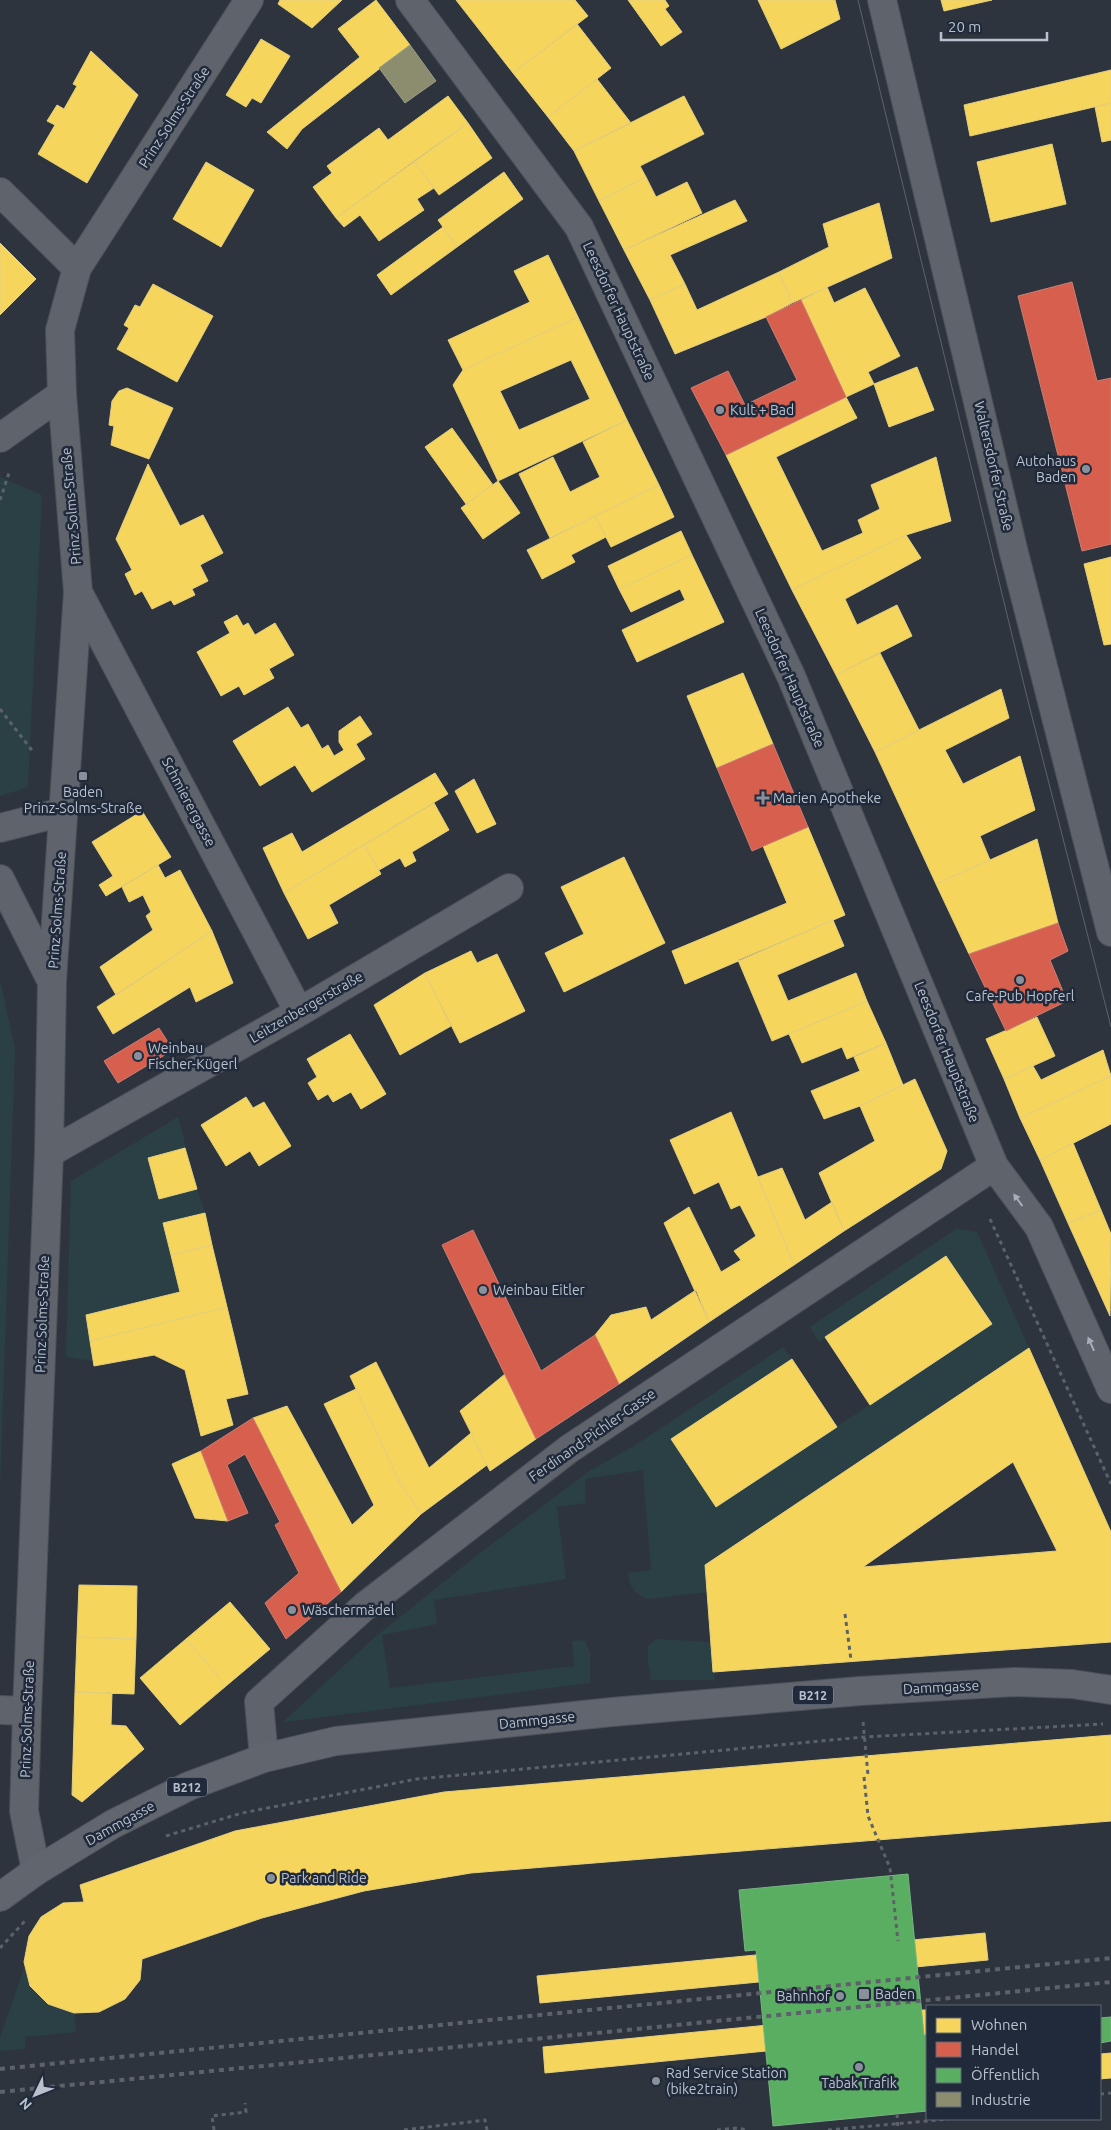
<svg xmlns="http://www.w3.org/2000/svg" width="1111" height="2130" font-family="Ubuntu,sans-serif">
  <rect width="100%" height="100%" fill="#2e343e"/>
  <path fill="#2a4045" d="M0,477L42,495L28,787L0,796Z
    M0,980L15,1049L0,1486Z
    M178,1117L197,1189L205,1213L164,1223L180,1292L93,1361L66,1357L71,1181Z
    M956,1229L977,1232L1029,1348L705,1564L707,1592L647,1599C634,1593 629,1587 628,1573L651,1570L643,1470L585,1479L586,1503L557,1507L566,1579L434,1600L437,1624L382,1635L390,1688L574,1666L572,1641L584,1640L590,1652V1683L283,1722L376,1636L480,1553L591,1470L631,1448L783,1347L792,1359L671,1439L716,1507L991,1324L946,1256L819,1342L810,1327Z
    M656,1639L711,1642L715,1680H651L648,1663V1646Z
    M25,1966L30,1986L48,2004L74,2013L76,2032L25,2037V2049L0,2051V2037Z"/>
  <path fill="#f6d55c" stroke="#e4cf7e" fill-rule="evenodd" d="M280,0H342L312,28L278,4Z
    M376,0L410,45L302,129L287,149L267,132L360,57L338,29Z
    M456,0H575L588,16L513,73Z
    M628,0H665L669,6L665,9L682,32L661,46Z
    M758,0H835L840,19L781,49Z
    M941,0H992L944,11Z
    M577,24L611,68L548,117L513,73Z
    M261,39L290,56L261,103L252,98L246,107L226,95Z
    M91,51L138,95L87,183L38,154L55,125L47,121L57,105L64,109L77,86L73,84Z
    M1111,70V103L970,136L964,105Z
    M597,79L631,123L574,151L548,117Z
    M448,96L468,123L336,218L313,187L332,173L327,166L379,128L388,140Z
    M684,96L704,134L640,166L646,177L599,201L574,151Z
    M1111,103V140L1102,142L1095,107Z
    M468,123L492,158L439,195L414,161Z
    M1052,144L1066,204L991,222L977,162Z
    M414,161L434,188L417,199L424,210L379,241L360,215L344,227L336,218Z
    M206,162L254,190L221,247L173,219Z
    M504,172L523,199L457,247L438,220Z
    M646,177L656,197L687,182L702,213L624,250L599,201Z
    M735,200L747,221L670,255L685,284L650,300L624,250Z
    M879,203L892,258L792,303L779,272L829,247L823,224Z
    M443,227L457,247L391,295L377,275Z
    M0,243L36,279L0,315Z
    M548,255L578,317L463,370L448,340L530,302L514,271Z
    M779,272L792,303L766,317L675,354L650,300L685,284L697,310Z
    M153,284L213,316L177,382L117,349L129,328L124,325L135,305L140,307Z
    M827,287L834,303L865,288L900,356L868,372L874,384L846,397L801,300Z
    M578,317L627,420L498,481L453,385L463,370ZM571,360L590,399L519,430L500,391Z
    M917,367L934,410L889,427L874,384Z
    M127,388L173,408L149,459L111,445L114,426L109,425L112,401L119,391Z
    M846,397L857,418L776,457L822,551L863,533L858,520L880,509L871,485L936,457L951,521L906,535L792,590L726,455Z
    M627,420L659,485L550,538L519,474L553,457L570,492L600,477L583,442Z
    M452,428L493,485L466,504L425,447Z
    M148,464L180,526L203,515L223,553L200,565L208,581L192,589L195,595L174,605L171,600L152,609L142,591L135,595L125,574L132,570L116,539Z
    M498,481L520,513L483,539L461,508Z
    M659,485L674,517L611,547L595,516Z
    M595,516L606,537L571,555L575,562L542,579L527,550Z
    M681,531L692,555L619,589L608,566Z
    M906,535L921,558L845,599L857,625L897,605L912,636L836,675L792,590Z
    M692,555L724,622L637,662L622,630L685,600L680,589L631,612L619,589Z
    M1111,557V644L1104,645L1084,564Z
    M237,615L243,626L248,623L255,635L275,623L294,655L269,669L274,678L244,695L239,686L221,696L197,652L230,633L224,622Z
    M880,653L919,730L875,752L836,675Z
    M743,673L773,744L717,768L687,696Z
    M1001,689L1009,718L945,750L963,784L1020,756L1035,810L980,836L990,860L936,884L875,752Z
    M288,707L301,728L308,724L322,749L328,745L334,756L344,750L339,742V731L360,716L372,734L356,744L365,759L312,792L295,765L260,786L233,741Z
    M435,773L448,794L284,893L263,848L292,833L302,852Z
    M474,779L496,824L477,833L455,791Z
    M434,803L449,830L412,852L416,861L405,867L400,858L379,870L364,845Z
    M142,811L171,857L106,896L99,885L113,876L92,842Z
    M808,827L845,915L685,984L672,951L787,903L763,846Z
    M1037,839L1058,923L969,954L936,884Z
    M364,845L381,874L329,905L338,923L308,939L284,893Z
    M624,857L665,943L564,992L545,953L584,934L561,887Z
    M158,865L165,878L180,870L212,931L116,995L100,967L153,930L146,916L151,912L143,895L129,902L122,887Z
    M833,920L844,946L777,975L788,1001L856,973L867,1001L772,1041L738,960Z
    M212,931L233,983L196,1002L190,987L113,1034L97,1007Z
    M471,951L477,963L497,954L525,1011L460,1043L425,973Z
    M425,973L451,1026L400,1055L374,1005Z
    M867,1001L886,1043L847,1059L842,1047L802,1063L789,1034Z
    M1037,1017L1055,1056L1004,1079L986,1039Z
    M350,1034L386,1094L361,1109L351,1092L333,1102L328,1094L318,1100L308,1083L317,1077L307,1059Z
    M886,1043L903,1085L860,1106L824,1119L811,1091L860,1071L854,1057Z
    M1103,1050L1111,1076L1020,1118L1004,1079L1033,1066L1041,1080Z
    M1111,1076V1124L1040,1160L1020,1118Z
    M915,1079L947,1151L941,1169L844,1231L819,1173L875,1141L860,1106Z
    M246,1097L253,1108L264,1102L291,1146L259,1166L250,1151L226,1166L201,1125Z
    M731,1112L794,1265L709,1322L664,1223L689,1207L721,1272L741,1260L734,1251L756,1236L740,1205L731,1209L719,1182L694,1194L670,1140Z
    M1073,1143L1101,1210L1068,1223L1040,1160Z
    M185,1148L197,1189L159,1199L148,1158Z
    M782,1168L805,1220L832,1202L844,1231L794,1265L758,1177Z
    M1101,1210L1111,1234L1110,1316L1068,1223Z
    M205,1213L212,1245L171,1255L163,1223Z
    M212,1245L227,1307L90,1341L86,1315L180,1292L171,1255Z
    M946,1256L992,1324L870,1405L825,1337Z
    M696,1290L709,1322L619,1384L595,1335L611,1315L646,1307L651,1320Z
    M227,1307L248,1394L226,1399L233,1425L201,1436L185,1370L154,1355L94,1366L90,1341Z
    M1029,1348L1111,1532V1642L713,1672L705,1565ZM1013,1462L1057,1551L863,1567Z
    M792,1359L837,1427L716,1507L671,1439Z
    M376,1362L429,1468L471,1433L487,1465L421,1514L400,1483L350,1376Z
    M505,1374L536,1439L490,1471L460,1411Z
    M356,1389L400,1483L421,1514L341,1592L253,1418L287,1406L352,1525L374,1505L324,1404Z
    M201,1451L228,1521L195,1518L172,1464Z
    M79,1585L137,1586L136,1639L77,1637Z
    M230,1602L270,1649L226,1686L186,1639Z
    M77,1637L136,1639L134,1694L75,1692Z
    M186,1639L226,1686L180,1725L140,1678Z
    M75,1692L112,1693L111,1725L126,1726L144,1749L82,1802L72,1795Z
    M1111,1735V1821L471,1873L364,1891L262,1918L142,1959L140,1980L125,1999L99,2012L74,2013L48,2004L30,1986L24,1962L29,1936L41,1917L63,1903L84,1902L80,1885L235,1831L444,1792Z
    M985,1933L988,1960L540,2003L537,1976Z
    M922,2010H927V2035L545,2073L543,2047Z
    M1111,2053V2078L1100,2079V2054Z"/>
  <path fill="#d6604d" stroke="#cd7d74" d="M1072,282L1097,381L1111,378V544L1082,551L1018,296Z
    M801,300L846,397L726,455L691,388L728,371L745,405L797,380L766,317Z
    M773,744L808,827L752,851L717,768Z
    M1058,923L1068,951L1050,960L1067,1001L1006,1031L969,954Z
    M159,1028L173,1050L118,1083L104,1061Z
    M473,1230L541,1371L595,1335L619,1384L536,1439L442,1245Z
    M253,1418L341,1592L286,1639L265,1603L299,1573L275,1525L280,1522L245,1454L227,1465L248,1513L228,1521L201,1451Z"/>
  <path fill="#5aae61" stroke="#76b482" d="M908,1874L924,2035H927V2111L773,2126L756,1950L745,1951L739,1890Z
    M1111,2017V2041L1100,2043V2018Z"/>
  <path fill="#8c8c6e" stroke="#9a9c8b" d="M410,45L436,81L405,103L379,68Z"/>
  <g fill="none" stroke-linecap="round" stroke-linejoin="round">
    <g stroke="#4b4f56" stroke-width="30">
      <path id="minor" d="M410,0L579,227L791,676L994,1166L1039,1227L1111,1389
        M882,0L1014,553L1111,932
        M0,192L77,268
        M0,438L62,394
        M78,592L299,1012
        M0,828L63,812
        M0,879L51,980
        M49,1153L299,1012L509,888
        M0,1710L27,1711
        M264,1758L259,1702L365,1606L569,1449L994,1166
        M36,1871L24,1811L27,1711L49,1153L52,981L78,592L62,394L60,330L77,268L249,0"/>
    </g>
    <g stroke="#4c515b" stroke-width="30">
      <path id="major" d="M0,1897L36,1871L113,1824L189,1786L264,1758L336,1741L612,1712L860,1691L1014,1682L1072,1684L1111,1690"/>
    </g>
    <path stroke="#5b6268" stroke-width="3" stroke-dasharray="4 4" stroke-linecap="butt" d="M0,500L10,470
      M0,709L34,753
      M990,1219L1111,1484
      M845,1614L851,1660
      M863,1722L868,1775
      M864,1777L868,1816L890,1868L898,1941
      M166,1836L242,1813L417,1779L864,1737L1103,1724
      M0,1948L25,1921
      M1100,2094L1111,2093
      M897,2114L898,2130
      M214,2130L212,2116L246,2112L245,2103
      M404,2130L485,2120L487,2130
      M717,2130L738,2128L747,2130
      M828,2130L949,2119"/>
    <use href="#minor" stroke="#5e636c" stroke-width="28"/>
    <use href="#major" stroke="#61656d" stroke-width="28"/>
    <path stroke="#5d626a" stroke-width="1" d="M858,0L1027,697L1111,1027"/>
    <path stroke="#5d626a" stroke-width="4" stroke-dasharray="5 5" stroke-linecap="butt" d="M0,2069L1111,1958
      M0,2092L1111,1982"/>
  </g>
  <defs><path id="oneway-solid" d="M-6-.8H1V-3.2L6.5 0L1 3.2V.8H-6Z" transform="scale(1.25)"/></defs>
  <g fill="#a7aeba">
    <use href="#oneway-solid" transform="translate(1018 1200) rotate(-126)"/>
    <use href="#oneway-solid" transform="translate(1091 1344) rotate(-114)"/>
  </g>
  <g fill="#88909c" stroke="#202a3a" stroke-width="2">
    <circle cx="720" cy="410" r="5"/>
    <circle cx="1086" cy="469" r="5"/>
    <rect x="78" y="771" width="10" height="10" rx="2.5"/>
    <path d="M760.5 790.5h5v5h5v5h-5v5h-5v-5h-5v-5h5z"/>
    <circle cx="1020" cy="980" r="5"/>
    <circle cx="138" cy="1056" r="5"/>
    <circle cx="483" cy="1290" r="5"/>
    <circle cx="292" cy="1610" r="5"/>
    <circle cx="271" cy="1878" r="5"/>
    <rect x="858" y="1988" width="12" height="12" rx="2.5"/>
    <circle cx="840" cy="1996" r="5"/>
    <circle cx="859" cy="2067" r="5"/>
    <circle cx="656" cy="2081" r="5"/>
  </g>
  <g text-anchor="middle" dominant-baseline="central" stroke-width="5" stroke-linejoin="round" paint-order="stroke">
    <g fill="#202a3a" stroke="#8b94a2" stroke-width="1">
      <rect x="793" y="1685.5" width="40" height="19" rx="4"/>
      <rect x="167" y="1777.5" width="40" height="19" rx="4"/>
    </g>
    <g font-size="12" font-weight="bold" fill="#b9c1ce">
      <text x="813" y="1695">B212</text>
      <text x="187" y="1787">B212</text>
    </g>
    <g font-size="14" fill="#b9c1ce" stroke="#202a3a">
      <text transform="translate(174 117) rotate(-57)">Prinz Solms-Straße</text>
      <text transform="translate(619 311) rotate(65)">Leesdorfer Hauptstraße</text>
      <text transform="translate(994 466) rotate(77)">Waltersdorfer Straße</text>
      <text transform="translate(71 506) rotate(-95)">Prinz Solms-Straße</text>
      <text transform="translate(790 678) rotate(66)">Leesdorfer Hauptstraße</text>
      <text transform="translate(189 802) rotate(62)">Schmierergasse</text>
      <text transform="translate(57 910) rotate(-86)">Prinz Solms-Straße</text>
      <text transform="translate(306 1007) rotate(-30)">Leitzenbergerstraße</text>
      <text transform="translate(947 1052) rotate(68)">Leesdorfer Hauptstraße</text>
      <text transform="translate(42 1314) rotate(-88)">Prinz Solms-Straße</text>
      <text transform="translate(592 1435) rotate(-35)">Ferdinand-Pichler-Gasse</text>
      <text transform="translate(941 1687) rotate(-3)">Dammgasse</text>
      <text transform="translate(27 1719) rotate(-88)">Prinz Solms-Straße</text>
      <text transform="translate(537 1720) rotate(-6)">Dammgasse</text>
      <text transform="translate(120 1823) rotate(-29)">Dammgasse</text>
    </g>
    <g font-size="14" fill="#b9c1ce" stroke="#202a3a" text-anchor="start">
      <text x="730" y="410">Kult + Bad</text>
      <text x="1076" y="461" text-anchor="end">Autohaus<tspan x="1076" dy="16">Baden</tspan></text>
      <text x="83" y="792" text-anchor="middle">Baden<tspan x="83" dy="16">Prinz-Solms-Straße</tspan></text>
      <text x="773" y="798">Marien Apotheke</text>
      <text x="1020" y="996" text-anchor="middle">Cafe-Pub Hopferl</text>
      <text x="148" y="1048">Weinbau<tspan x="148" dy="16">Fischer-Kügerl</tspan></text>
      <text x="493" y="1290">Weinbau Eitler</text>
      <text x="302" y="1610">Wäschermädel</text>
      <text x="281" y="1878">Park and Ride</text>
      <text x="875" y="1994">Baden</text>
      <text x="830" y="1996" text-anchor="end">Bahnhof</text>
      <text x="666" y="2073">Rad Service Station<tspan x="666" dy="16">(bike2train)</tspan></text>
      <text x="859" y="2083" text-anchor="middle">Tabak Trafik</text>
    </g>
  </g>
  <rect x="926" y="2005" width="175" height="115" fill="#202a3a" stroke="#5d6675"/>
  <rect x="936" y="2018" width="25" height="15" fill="#f6d55c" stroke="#5d6675"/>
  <text x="971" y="2030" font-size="15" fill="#b9c1ce">Wohnen</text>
  <rect x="936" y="2042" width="25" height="15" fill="#d6604d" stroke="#5d6675"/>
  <text x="971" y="2055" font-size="15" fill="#b9c1ce">Handel</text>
  <rect x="936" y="2068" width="25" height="15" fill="#5aae61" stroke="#5d6675"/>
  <text x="971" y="2080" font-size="15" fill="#b9c1ce">Öffentlich</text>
  <rect x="936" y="2092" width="25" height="15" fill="#8c8c6e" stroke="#5d6675"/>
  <text x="971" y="2105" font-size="15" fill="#b9c1ce">Industrie</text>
  <g transform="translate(35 2095) rotate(227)" stroke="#202a3a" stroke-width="4" paint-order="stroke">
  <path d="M0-4L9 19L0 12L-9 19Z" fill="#b9c1ce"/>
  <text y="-8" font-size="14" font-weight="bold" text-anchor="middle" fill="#b9c1ce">N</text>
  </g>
  <path d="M941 32v8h106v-8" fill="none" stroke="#b9c1ce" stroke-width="2.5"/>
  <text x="948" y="32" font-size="15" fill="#b9c1ce" stroke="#202a3a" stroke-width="4" paint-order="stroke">20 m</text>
</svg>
